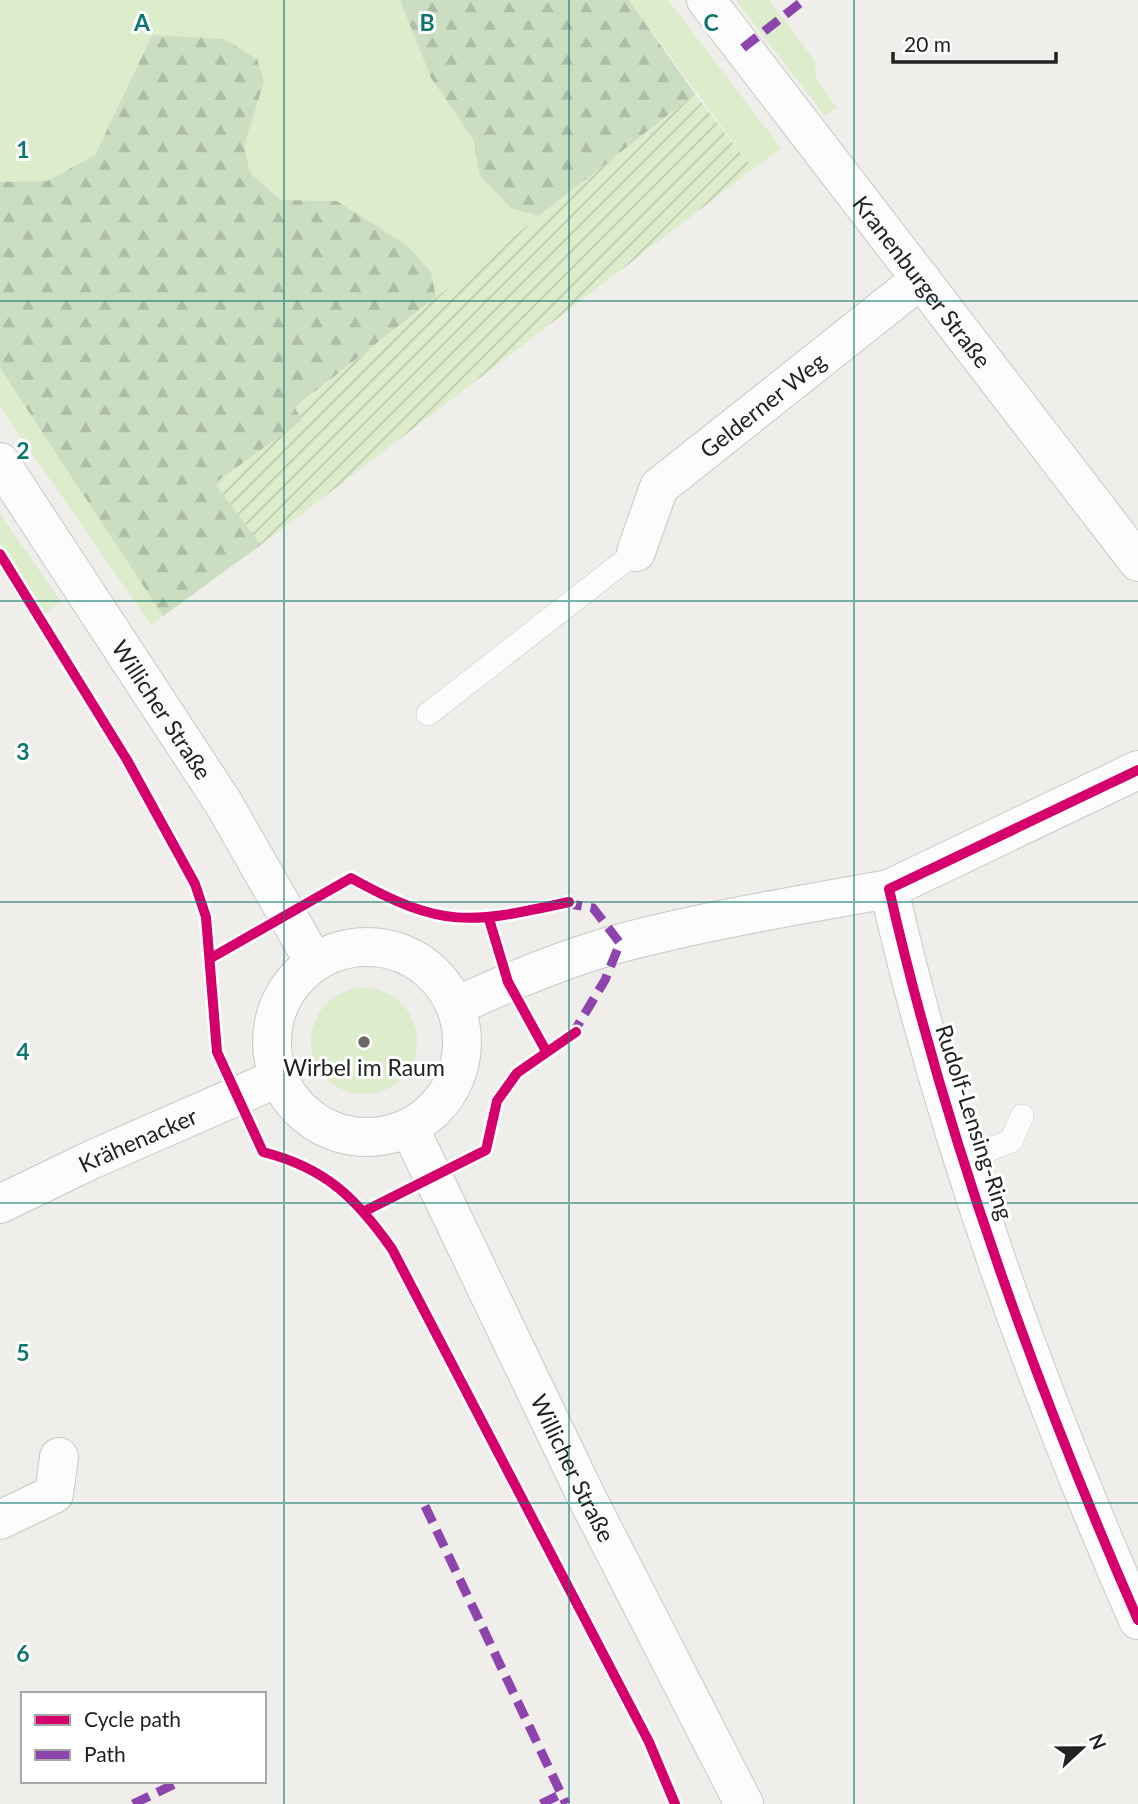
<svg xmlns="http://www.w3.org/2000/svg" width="1138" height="1804" font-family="Lato,sans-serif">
  <defs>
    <pattern id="forest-firs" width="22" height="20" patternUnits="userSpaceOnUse" patternTransform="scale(1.75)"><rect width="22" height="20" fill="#cbdec1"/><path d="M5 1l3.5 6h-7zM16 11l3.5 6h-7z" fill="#aebea6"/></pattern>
    <pattern id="garden-furrows" width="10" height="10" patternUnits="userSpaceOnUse" patternTransform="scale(1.75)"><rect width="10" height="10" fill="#ddeccb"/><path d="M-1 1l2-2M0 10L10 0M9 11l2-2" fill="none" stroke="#bdcaae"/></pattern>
  </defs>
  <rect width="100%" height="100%" fill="#f0eeeb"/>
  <path fill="#ddeccb" d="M0,0H400L431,78L473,139L480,176L511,208L539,216L436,297L431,272L408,246L337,201L281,200L250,173L244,146L264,82L152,35L95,155L47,181L0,182Z
    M629,0H668L781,148L753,169Z
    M736,0H769L815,61L816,78L837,108L825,116Z
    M0,368L163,616L151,625L0,407Z
    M0,513L61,602L45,613L0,544Z
    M311 1041a53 53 0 1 1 106 0a53 53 0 1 1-106 0Z"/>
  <path fill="url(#forest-firs)" d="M400,0H629L695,94L539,216L511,208L480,176L473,139L431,78Z
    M152,35L224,39L257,59L264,82L244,146L250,173L281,200L337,201L408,246L431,272L436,297L295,407L303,420L215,483L261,545L163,616L0,368V182L47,181L95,155Z"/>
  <path fill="url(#garden-furrows)" d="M695,94L753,169L261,545L215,484L302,420L295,408Z"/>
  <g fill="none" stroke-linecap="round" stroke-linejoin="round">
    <g stroke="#c9c8c7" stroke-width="24">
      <path id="service" d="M428,714L636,552
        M965,1159L1011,1141L1022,1116"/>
    </g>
    <g stroke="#c9c8c7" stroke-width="40">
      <g id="minor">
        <path id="s1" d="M706,0L1138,562"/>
        <path id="s2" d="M0,462L224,804L314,962"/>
        <path id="s3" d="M636,552L659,487L921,279"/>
        <path d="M1138,770L889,889C946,1139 1035,1385 1138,1620"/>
        <circle cx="367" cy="1042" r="95"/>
        <path d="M456,1006C509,982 565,958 621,943C709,920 799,905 889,889"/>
        <path id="s4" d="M410,1129L586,1496L744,1804"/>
        <path id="s5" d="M0,1204L91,1160L278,1078"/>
        <path d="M0,1520L54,1494L59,1457"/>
      </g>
    </g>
    <use href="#service" stroke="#fdfcfc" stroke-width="23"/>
    <use href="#minor" stroke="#fdfcfc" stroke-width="38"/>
    <path stroke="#8e44ad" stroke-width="9" stroke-dasharray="18 9" stroke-linecap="butt" d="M743,48L804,0
      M564,903L593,908L620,943L605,980L572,1035
      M425,1506L566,1804
      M133,1804L181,1781
      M541,1804L561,1794"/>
    <g stroke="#fff" stroke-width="15">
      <path id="cycleway" d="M0,554L127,760L195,884L206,917L217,1052L263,1152C326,1168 356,1198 392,1249L649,1742L675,1804
        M1138,770L889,889C946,1139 1035,1385 1138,1620
        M489,919L508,982L546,1051
        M211,958L351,878C443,929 469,924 569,902
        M365,1211L486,1150L497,1101L517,1073L576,1032"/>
    </g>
    <use href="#cycleway" stroke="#d6006c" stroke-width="10"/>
  </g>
  <path fill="none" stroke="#0f766e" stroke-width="2" stroke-opacity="0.55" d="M284,0V1804M569,0V1804M854,0V1804M0,301H1138M0,601H1138M0,902H1138M0,1203H1138M0,1503H1138"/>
  <circle fill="#6a6968" stroke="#fff" stroke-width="2.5" cx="364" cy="1042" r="7"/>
  <g text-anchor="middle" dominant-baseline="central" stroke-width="6" stroke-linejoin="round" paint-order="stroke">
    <g font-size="23" fill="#222" stroke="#fff">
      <text stroke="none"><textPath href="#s1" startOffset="355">Kranenburger Straße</textPath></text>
      <text stroke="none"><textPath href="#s3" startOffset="201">Gelderner Weg</textPath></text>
      <text stroke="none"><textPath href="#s2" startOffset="296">Willicher Straße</textPath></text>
      <text transform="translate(975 1122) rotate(72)">Rudolf-Lensing-Ring</text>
      <text stroke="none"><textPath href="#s5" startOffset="152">Krähenacker</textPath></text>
      <text stroke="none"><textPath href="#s4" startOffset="376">Willicher Straße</textPath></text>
    </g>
    <g font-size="23" fill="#222" stroke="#fff">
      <text x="364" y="1067">Wirbel im Raum</text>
    </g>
  </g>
  <g font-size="23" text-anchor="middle" font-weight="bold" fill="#0f766e" stroke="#fff" stroke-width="6" stroke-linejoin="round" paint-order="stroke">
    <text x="142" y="31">A</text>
    <text x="427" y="31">B</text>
    <text x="711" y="31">C</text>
    <text x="23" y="158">1</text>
    <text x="23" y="459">2</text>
    <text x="23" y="760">3</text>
    <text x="23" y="1060">4</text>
    <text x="23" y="1361">5</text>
    <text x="23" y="1662">6</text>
  </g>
  <rect x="21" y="1692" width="245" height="91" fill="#ffffff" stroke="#a7a7a7" stroke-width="2"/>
  <rect x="35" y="1715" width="35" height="10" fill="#d6006c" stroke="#a7a7a7" stroke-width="2"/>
  <text x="84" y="1727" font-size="21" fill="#222222">Cycle path</text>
  <rect x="35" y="1750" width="35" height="10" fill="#8e44ad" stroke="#a7a7a7" stroke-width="2"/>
  <text x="84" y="1762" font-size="21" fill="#222222">Path</text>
  <g transform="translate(1082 1748) rotate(68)" stroke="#ffffff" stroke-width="5" paint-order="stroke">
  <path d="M0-5L12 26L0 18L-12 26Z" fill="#222222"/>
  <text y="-10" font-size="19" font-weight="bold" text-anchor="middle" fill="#222222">N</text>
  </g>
  <path d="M893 52v10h163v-10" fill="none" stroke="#222222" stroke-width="3.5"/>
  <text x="904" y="52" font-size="21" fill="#222222" stroke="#ffffff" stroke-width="5" paint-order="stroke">20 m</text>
</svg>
